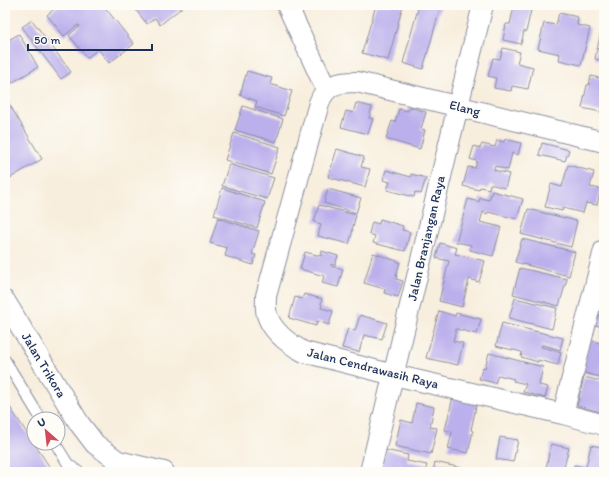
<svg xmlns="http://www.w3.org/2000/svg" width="609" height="477" font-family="Itim,sans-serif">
  <rect width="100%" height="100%" fill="#fdfcf7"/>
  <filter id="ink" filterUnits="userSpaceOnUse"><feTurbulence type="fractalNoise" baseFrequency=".025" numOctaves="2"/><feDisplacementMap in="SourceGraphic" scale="8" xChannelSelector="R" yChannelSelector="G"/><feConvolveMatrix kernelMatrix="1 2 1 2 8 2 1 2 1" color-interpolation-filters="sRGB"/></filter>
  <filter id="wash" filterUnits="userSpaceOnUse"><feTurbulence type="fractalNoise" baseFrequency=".012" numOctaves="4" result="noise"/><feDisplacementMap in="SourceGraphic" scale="16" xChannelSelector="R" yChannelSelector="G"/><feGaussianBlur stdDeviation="0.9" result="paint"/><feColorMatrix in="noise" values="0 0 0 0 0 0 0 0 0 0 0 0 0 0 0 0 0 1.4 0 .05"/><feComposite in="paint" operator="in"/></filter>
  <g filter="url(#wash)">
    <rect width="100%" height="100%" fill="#f8eedd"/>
    <g id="blocks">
      <path fill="#bcb0ec" d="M59,5H103L134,44L109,63L98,49L87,58L69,35L80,26L78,25L64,36L47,15Z
        M132,5H185L160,25L155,18L147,24Z
        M376,5H403L388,60L362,53Z
        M419,5H441L423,69L403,63Z
        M514,6L531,10L526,32L524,31L521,44L503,40L506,24H510Z
        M559,13L578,17L577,25L590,28L581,65L559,60L560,54L538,49L544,23L556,25Z
        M32,20L71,72L61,79L22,27Z
        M602,27L604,28V61L595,59Z
        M19,34L38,67L5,87V42Z
        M503,48L520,52L517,63L533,67L528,89L512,86L511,91L494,88L496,78L488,76L493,58L500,59Z
        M247,71L272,78L270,84L292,91L284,116L255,107L257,101L240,95Z
        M591,76L604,79V98L601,112L582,108L587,85H589Z
        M5,97L42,159L7,180L5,176Z
        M356,103L372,107L369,118L373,119L368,134L341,127L346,111L353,113Z
        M243,106L283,119L276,142L235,130Z
        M410,107L426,112L421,129L425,130L420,149L386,139L392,121L395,122L399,109L408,111Z
        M234,133L280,147L271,174L225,160Z
        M505,139L521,143L518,155L512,153L508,170L495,166L494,170L509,174L505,188L490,184L489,189L480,187L479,190L463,186L468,167L475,168L477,161L470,159L474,146L480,148L482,144L495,147L497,140L504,142Z
        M542,143L569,150L565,161L539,155Z
        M337,149L364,157L361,167L370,169L365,187L328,177Z
        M229,164L274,178L267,199L222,186Z
        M568,165L594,172L590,187L601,189L597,205L586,203L583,213L563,208L562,211L545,207L551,184L562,187Z
        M386,170L411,177V174L426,178L421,194L415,192L414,197L387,190L390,182L383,180Z
        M222,188L265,202L257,228L214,215Z
        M328,189L361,198L356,213L324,203Z
        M492,191L523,199L517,219L488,212L487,214L483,212L480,222L501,227L493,256L470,250L471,245L456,242L468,199L479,202L480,198L489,200Z
        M319,205L356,215L352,230H353L349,244L318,236L321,224L314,222Z
        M528,209L577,221L571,247L521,234Z
        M218,218L259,231L252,254L256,255L253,265L225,256L227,248L210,243Z
        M380,219L403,226L402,230L410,232L405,251L373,243L375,236L369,234L372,222L379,224Z
        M522,239L575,252L569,276L515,262Z
        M440,243L457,248L455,254L485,261L479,282L469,279L462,307L439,301L449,261L436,258Z
        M322,251L338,256L335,265L331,264V266L343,269L338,287L322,283L324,276L300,269L305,252L321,256Z
        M373,253L400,262L396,276H397L396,279L403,281L398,297L384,293L385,289L364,283Z
        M520,268L567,279L559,306L513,294Z
        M601,293L604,294V338L600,337L602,327L593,324Z
        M304,294L322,299L321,304L322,305L321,308L333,311L329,325L317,321L316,326L289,318L295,297L302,299Z
        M515,298L557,308L552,329L509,318Z
        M439,311L455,316L456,313L481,319L477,334L456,329L453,341L463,343L458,365L426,358Z
        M360,315L387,323L382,339L364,335L359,352L342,348L348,328L355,331Z
        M502,323L563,338L560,350L542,345L541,347L561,352L558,365L538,360V362L521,357L522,352L496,346Z
        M589,340L604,344V378L581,372Z
        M489,353L543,367L539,385L548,387L545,398L523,392L526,384L513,381L514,379L498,375L495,383L479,379L483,367L485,368Z
        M584,377L604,382V413L577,406Z
        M453,397L477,402L471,430L473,431L468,453L448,449L452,432L445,430Z
        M5,400L53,472H5Z
        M416,403L434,407L430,427L437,428L431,454L395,446L401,420L412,423Z
        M603,436L604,472H573L574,465L586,467L591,445L601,447Z
        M500,437L518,440L513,462L496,459Z
        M551,444L569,448L563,471L562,472H548L549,468H546Z
        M385,450L408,455L407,461L427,465L425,472H380Z
        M435,462L462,468L461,472H433Z"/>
    </g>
  </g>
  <g filter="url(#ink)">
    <use href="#blocks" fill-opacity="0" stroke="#8a8e9e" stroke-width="1"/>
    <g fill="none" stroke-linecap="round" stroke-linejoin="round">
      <g stroke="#8a8e9e" stroke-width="12">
        <path id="lane" d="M5,360L41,419
          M55,443L68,464L79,472"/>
      </g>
      <g stroke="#8a8e9e" stroke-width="22">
        <path id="street" d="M287,5L326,89
          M604,142L357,82C338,82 326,84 319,103L266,296C266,302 265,309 267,315C273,333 289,344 304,352L394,375L563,414L604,425
          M5,301L79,423L95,444L118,461L164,472
          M563,414L604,250
          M370,472L458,106L483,5"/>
      </g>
      <use href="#lane" stroke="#fff" stroke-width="10"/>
      <use href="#street" stroke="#fff" stroke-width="20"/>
    </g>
  </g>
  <g text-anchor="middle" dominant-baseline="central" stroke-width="3.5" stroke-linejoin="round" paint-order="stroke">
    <g font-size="13" fill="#1b2f5e" stroke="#fdfcf7">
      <text transform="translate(465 108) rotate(14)">Elang</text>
      <text transform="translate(426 238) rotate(-77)">Jalan Branjangan Raya</text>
      <text transform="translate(44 365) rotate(59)">Jalan Trikora</text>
      <text transform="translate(373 368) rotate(14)">Jalan Cendrawasih Raya</text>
    </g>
  </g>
  <rect width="609" height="477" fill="none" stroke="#fdfcf7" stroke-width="20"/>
  <g transform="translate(46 431) rotate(332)"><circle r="19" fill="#fdfcf7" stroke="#a3aaba"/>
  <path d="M0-3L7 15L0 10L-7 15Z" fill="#d1495b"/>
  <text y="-6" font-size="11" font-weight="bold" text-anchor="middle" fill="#1b2f5e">U</text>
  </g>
  <path d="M28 44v6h124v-6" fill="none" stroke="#1b2f5e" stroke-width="2"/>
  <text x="34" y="44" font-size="12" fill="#1b2f5e" stroke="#fdfcf7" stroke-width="3" paint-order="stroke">50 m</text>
</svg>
